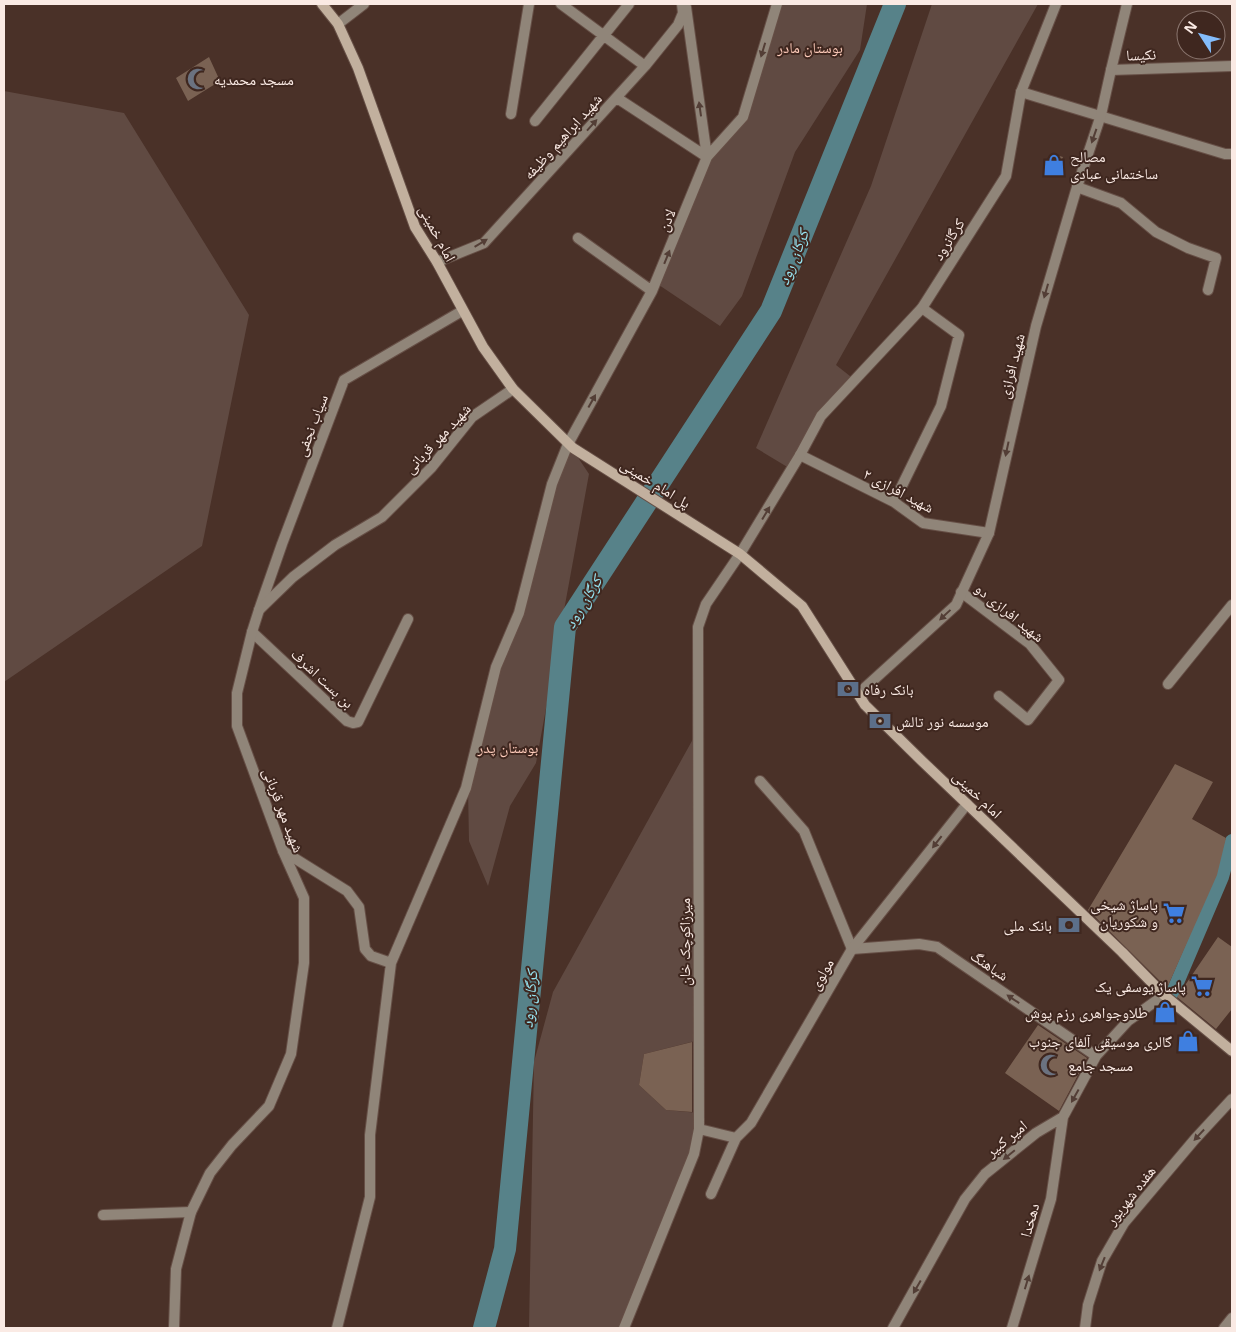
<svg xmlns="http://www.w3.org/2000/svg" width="1236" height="1332" font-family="'Noto Sans','Noto Naskh Arabic',sans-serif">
  <rect width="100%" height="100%" fill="#4a3128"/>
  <path fill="#604a42" d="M777,4H867L860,50L795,152L742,296L720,326L656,283L707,157L743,117Z
    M932,4H1038L836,365L855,380L821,416L789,468L756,448L871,186Z
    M4,91L124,113L249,315L202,546L4,682Z
    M569,444L589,474L536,763L510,806L488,886L469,841L468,789L496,667Z
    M698,730L699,1040L644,1054L639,1085L666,1110L699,1113V1129L623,1328H529L534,1062L553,992Z"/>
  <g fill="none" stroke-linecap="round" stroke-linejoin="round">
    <path stroke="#578289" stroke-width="14" d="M1173,992L1222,877L1232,841"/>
    <path stroke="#578289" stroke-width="22" d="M484,1328L505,1249L565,627L771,311L895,4"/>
  </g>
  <path fill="#7a6253" d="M209,57L220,81L188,101L176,78Z
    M1052,154L1063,157L1056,176L1045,172Z
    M843,684L851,695L847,698L840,686Z
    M1175,764L1213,782L1192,819L1226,838L1217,875L1167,988L1088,910Z
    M1218,937L1232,947V1009L1216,1029L1177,997Z
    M1038,1025L1087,1058L1059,1111L1005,1073Z
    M692,1042V1112L666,1110L639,1085L644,1054Z"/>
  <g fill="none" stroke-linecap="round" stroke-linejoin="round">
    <g stroke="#664f46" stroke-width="12">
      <path id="minor" d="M561,4L645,66
        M686,7L707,157
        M1111,70L1232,66
        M1021,92L1225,154H1232
        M617,98L707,157
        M511,114L529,4
        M535,121L629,4
        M1077,187L1121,203L1156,232L1188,248L1216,258L1208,290
        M578,238L652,291
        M437,262L484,243L645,66L678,25L683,13L682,4
        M800,455L894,502L923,523L989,533
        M894,502L941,406L959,335L922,308
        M961,592L1030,644L1059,680L1028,720L999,696
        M259,610L282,544L344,380L462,311
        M252,632L347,721L353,723L358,722L408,619
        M1168,684L1232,605
        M760,781L804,831L852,949L919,944L937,947L1096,1056
        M283,851L347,891L359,907L365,949L371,956L391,963
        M103,1215L191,1212
        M337,1328L370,1197V1135L391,963L466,788L496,667L519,613L552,484L568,444L652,291L707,157L743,117L777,4
        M893,1328L965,1199L985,1174L1036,1133L1063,1117L1096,1056L1128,1021L1164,995
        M1012,1328L1051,1199L1063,1117
        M1085,1328L1088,1305L1102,1261L1124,1223L1195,1139L1232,1099"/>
    </g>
    <g stroke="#664f46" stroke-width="12">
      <path id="tertiary" d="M338,24L364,4
        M858,694L956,605L989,533L1036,326L1077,187L1101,115L1111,70L1127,4
        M699,1129L736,1138L751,1123L852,949L967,804
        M711,1194L736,1138
        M174,1328L176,1269L191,1212L210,1173L232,1145L269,1106L291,1054L304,963V898L283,851L237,726V693L252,632L259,610L293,577L335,545L382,517L431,468L472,417L513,389
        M624,1328L694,1154L699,1129L698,627L706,604L740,554L800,455L821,416L922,308L1006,176L1021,92L1056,4
        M1224,1328L1232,1318"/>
    </g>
    <g stroke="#664f46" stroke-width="12">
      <path id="secondary" d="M322,4L338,24L358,68L415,227L437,262L483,347L513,389L573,448L740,554L802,606L865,705L923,762L1122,952L1164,995L1232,1051"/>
    </g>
    <use href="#minor" stroke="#908579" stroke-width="10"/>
    <use href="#tertiary" stroke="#908579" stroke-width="10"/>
    <use href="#secondary" stroke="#c2b09e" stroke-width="10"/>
  </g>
  <defs><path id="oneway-solid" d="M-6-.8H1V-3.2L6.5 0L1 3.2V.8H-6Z" transform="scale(1.25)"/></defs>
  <g fill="#533e36">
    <use href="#oneway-solid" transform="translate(763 50) rotate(107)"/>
    <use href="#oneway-solid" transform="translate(700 109) rotate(-98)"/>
    <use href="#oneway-solid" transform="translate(592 125) rotate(-48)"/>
    <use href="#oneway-solid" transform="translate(1094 136) rotate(109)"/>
    <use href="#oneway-solid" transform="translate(481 243) rotate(-31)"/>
    <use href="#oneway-solid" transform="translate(667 257) rotate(-68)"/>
    <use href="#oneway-solid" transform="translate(1046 291) rotate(106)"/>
    <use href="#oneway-solid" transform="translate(592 401) rotate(-61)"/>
    <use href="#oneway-solid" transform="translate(1007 449) rotate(102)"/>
    <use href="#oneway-solid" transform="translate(766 513) rotate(-59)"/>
    <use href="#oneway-solid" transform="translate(945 615) rotate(137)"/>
    <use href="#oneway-solid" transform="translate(937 842) rotate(128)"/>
    <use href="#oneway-solid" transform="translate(1013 999) rotate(-146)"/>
    <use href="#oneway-solid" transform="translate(1075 1096) rotate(119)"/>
    <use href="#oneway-solid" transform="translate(1199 1135) rotate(133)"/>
    <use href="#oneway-solid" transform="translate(1009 1155) rotate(141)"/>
    <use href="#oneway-solid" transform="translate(1102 1264) rotate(112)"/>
    <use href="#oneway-solid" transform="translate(1027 1282) rotate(-73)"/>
    <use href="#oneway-solid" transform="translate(917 1287) rotate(120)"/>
  </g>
  <defs>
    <g id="mosque-bare" transform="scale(1.725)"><path d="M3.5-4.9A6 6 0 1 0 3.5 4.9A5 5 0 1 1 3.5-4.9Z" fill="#6b7280" stroke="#3f271f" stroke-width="2.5" paint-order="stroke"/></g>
    <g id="shop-bare" transform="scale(1.725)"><path d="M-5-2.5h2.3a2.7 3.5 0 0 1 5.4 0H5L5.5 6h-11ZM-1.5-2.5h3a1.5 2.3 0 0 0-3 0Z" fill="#3f7fe0" stroke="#3f271f" stroke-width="2.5" paint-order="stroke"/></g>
    <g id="bank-bare" transform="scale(1.725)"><path d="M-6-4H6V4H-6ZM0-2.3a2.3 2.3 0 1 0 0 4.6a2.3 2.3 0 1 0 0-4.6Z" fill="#5c6f8a" stroke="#3f271f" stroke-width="2.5" paint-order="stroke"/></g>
    <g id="supermarket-bare" transform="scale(1.725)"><path d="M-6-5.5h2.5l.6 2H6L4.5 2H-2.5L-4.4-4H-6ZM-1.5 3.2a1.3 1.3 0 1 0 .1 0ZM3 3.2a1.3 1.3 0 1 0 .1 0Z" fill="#3f7fe0" stroke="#3f271f" stroke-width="2.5" paint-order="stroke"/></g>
  </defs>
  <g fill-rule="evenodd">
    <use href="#mosque-bare" x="198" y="79"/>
    <use href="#shop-bare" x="1054" y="165"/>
    <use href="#bank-bare" x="848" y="689"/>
    <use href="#bank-bare" x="880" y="721"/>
    <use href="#supermarket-bare" x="1174" y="913"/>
    <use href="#bank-bare" x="1069" y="925"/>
    <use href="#supermarket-bare" x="1202" y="986"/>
    <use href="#shop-bare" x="1165" y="1012"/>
    <use href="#shop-bare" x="1188" y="1041"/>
    <use href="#mosque-bare" x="1051" y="1065"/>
  </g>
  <g text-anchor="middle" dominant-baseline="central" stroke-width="4" stroke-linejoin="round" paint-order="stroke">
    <g font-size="15" fill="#fcb" stroke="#3f271f">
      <text x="810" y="47">بوستان مادر</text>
      <text x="508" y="747">بوستان پدر</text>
    </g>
    <g font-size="15" fill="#faeae4" stroke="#3f271f">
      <text transform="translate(1141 54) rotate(-2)">نکیسا</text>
      <text transform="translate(562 136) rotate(-48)">شهید ابراهیم وظیفه</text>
      <text transform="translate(666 220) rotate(-68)">لادن</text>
      <text transform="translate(438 233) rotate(62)">امام خمینی</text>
      <text transform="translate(948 239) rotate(-58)">کرگانرود</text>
      <text transform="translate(1011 366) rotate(-76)">شهید افرازی</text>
      <text transform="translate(311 425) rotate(-69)">سیاب نجفی</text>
      <text transform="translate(437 438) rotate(-47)">شهید مهر قربانی</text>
      <text transform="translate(656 483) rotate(32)">پل امام خمینی</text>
      <text transform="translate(899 490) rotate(28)">شهید افرازی ۲</text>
      <text transform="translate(1010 612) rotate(39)">شهید افرازی دو</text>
      <text transform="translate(323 678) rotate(43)">بن بست اشرف</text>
      <text transform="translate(978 794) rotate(44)">امام خمینی</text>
      <text transform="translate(284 810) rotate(69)">شهید مهر قربانی</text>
      <text transform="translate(684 942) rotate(-90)">میرزاکوچک خان</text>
      <text transform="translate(990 965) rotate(34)">شباهنگ</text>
      <text transform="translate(821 974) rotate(-60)">مولوی</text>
      <text transform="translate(1006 1138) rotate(-39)">امیر کبیر</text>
      <text transform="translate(1130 1195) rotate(-52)">هفده شهریور</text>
      <text transform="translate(1029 1220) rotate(-74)">دهخدا</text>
    </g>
    <g font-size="15" fill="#faeae4" stroke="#3f271f" text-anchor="start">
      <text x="214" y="79">مسجد محمدیه</text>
      <text x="1070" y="156">مصالح<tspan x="1070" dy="17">ساختمانی عبادی</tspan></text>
      <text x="864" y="689">بانک رفاه</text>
      <text x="896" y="721">موسسه نور تالش</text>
      <text x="1158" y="904" text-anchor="end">پاساژ شیخی<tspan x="1158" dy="17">و شکوریان</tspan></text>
      <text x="1052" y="925" text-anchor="end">بانک ملی</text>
      <text x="1186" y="986" text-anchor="end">پاساژ یوسفی یک</text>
      <text x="1148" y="1012" text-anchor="end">طلاوجواهری رزم پوش</text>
      <text x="1172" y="1041" text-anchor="end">گالری موسیقی آلفای جنوب</text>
      <text x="1068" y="1065">مسجد جامع</text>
    </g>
    <g font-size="16" font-style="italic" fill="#96e3f0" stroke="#3f271f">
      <text transform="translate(793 257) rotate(-68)">کرگان رود</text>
      <text transform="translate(583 602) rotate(-59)">کرگان رود</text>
      <text transform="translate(529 999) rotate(-85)">کرگان رود</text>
    </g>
  </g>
  <rect width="1236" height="1332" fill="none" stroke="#faeae4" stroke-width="10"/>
  <g transform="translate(1201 35) rotate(306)"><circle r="24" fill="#3f271f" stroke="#8a756e"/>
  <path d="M0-4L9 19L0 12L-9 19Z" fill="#83bcfb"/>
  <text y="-8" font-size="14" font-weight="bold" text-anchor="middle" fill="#faeae4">N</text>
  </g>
</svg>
